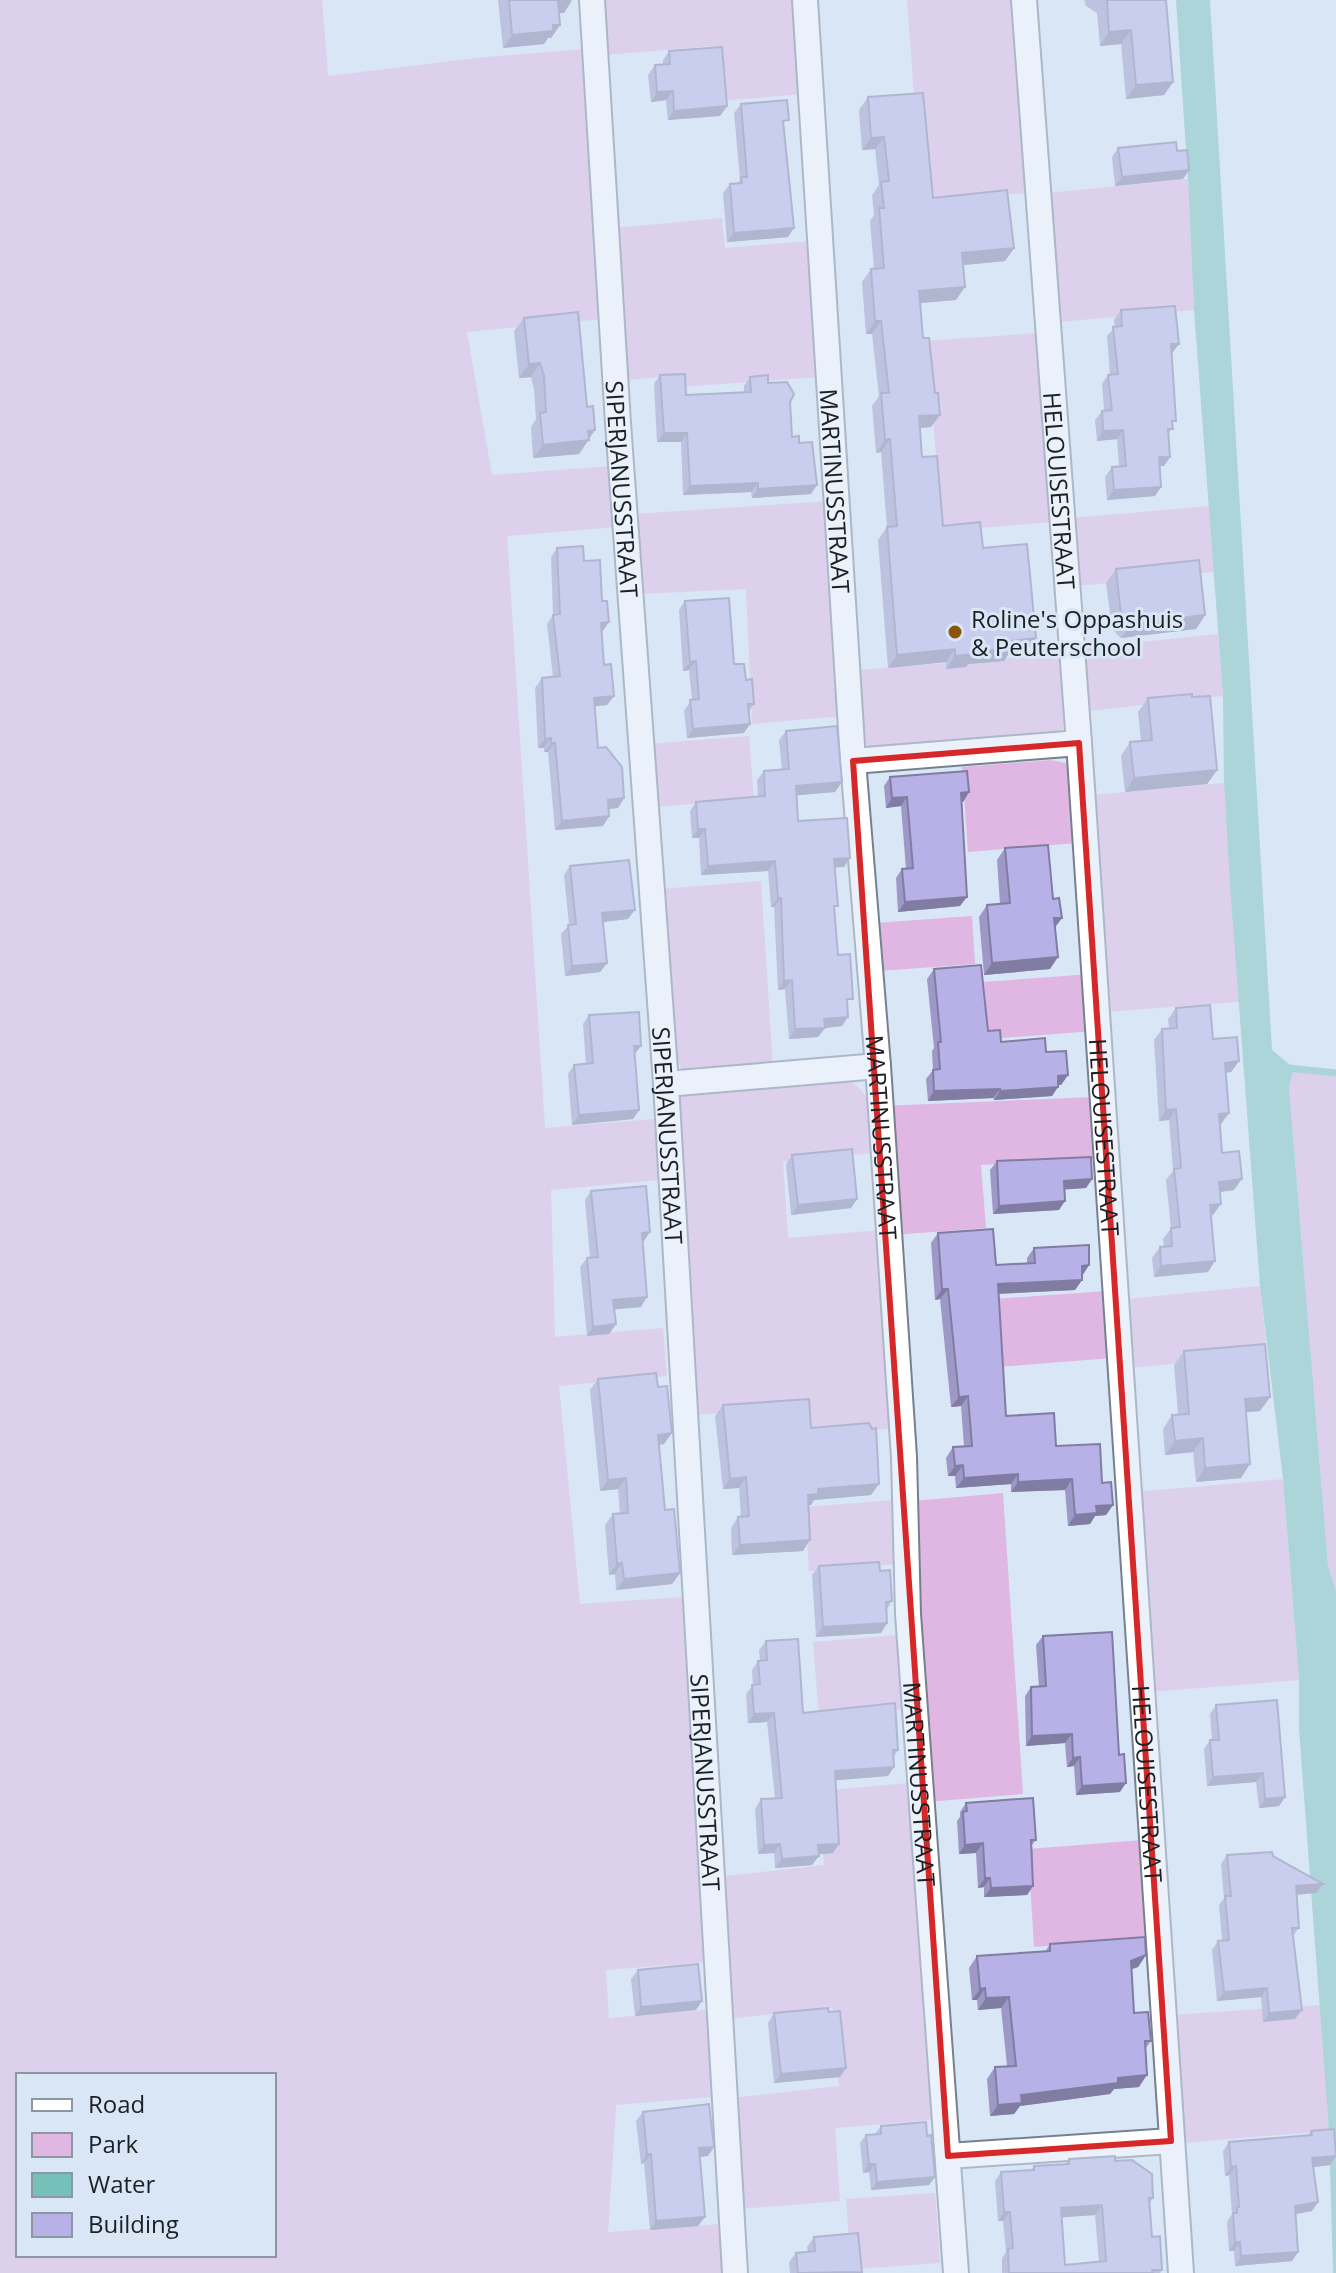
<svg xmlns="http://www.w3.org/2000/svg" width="1336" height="2273" font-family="'Open Sans',sans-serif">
  <rect width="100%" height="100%" fill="#d9e6f6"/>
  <path fill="#e0b6e3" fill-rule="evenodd" d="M0,0H322L328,76L485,57L588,49L602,319L467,332L492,475L613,466L617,527L507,536L545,1128L654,1119L659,1180L551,1190L555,1337L663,1328L667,1376L559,1386L580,1604L684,1597L710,1962L606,1970L609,2018L714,2009L722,2096L616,2105L608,2232L721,2224L725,2273H0ZM18,2075H274V2255H18Z
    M600,0H798L804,94L719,101L714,46L603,55Z
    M907,0H1017L1029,193L922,201Z
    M1188,179L1194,310L1058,322L1048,193Z
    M722,218L725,248L809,241L819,377L678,387L677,376L624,380L615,228Z
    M1037,333L1053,522L942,531L927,341Z
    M830,501L843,716L752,724L746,589L638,594L634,514Z
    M1209,506L1214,572L1078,586L1073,518Z
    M1218,634L1223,696L1088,711L1083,648Z
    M1060,654L1065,720L1063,729L1050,735L872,749L862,743L858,670Z
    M749,736L754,799L653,807L648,744Z
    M1051,760L1066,763L1071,769L1077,843L968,852L962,767Z
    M1224,783L1239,1002L1105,1012L1092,795Z
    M761,881L773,1069L684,1071L675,1060L660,889Z
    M972,916L975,964L879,971L875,923Z
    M1091,974L1094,1031L988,1039L984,982Z
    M1294,1068L1336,1073V1591L1328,1566L1289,1087Z
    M844,1079C877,1091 871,1122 874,1153L783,1162L788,1238L880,1230L897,1428L807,1435L804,1407L692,1415L677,1104L684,1093Z
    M1093,1097L1098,1159L981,1165L986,1228L892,1235L881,1106Z
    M1260,1286L1267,1355L1131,1368L1126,1299Z
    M1107,1291L1112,1358L998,1367L993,1299Z
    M1283,1479L1299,1680L1150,1692L1135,1492Z
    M1003,1493L1023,1794L926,1802L914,1501Z
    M893,1500L898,1564L809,1571L805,1507Z
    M899,1635L906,1709L819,1716L813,1642Z
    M908,1783L932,2120L835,2128L840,2201L739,2209L732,2098L839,2086L833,2008L726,2019L716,1877L824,1865L819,1791Z
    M1143,1840L1150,1938L1034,1947L1028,1849Z
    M1321,2005L1329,2131L1181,2143L1172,2015Z
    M935,2193L940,2263L802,2273L851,2269L846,2199Z"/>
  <path fill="#75c1b9" d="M1176,0H1210L1272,1050L1294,1068L1289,1087L1328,1566L1336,1591V2273H1333L1329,2131L1299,1729V1680L1283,1479L1260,1286L1231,899L1224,783L1223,696L1194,310L1188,179Z"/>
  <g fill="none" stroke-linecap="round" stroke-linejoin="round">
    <path stroke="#75c1b9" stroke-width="7" d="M1288,1068L1336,1073"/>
    <g stroke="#76818f" stroke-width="28">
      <g id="street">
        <path id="s1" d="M592,0L618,423L666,1084L735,2273"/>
        <path id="s2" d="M805,0L853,761L878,1066L904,1457L908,1614L956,2273"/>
        <path id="s3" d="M1024,0L1079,743L1181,2273"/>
        <path d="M853,761L1079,743"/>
        <path d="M666,1084L878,1066"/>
        <path d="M948,2156L1171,2141"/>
      </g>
    </g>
    <use href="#street" stroke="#fff" stroke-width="24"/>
  </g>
  <path fill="#9d98c7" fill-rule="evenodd" d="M498,0H572L564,13H559L560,25L551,38H548L544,44L503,48Z
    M1084,0H1166L1173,82L1164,95L1126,99L1121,44L1100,46L1097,13L1086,6Z
    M669,51L727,106L720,116L668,120L666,100L651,102L648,75L655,65H663V60Z
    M868,97L933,198L1014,248L1005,261L963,265L956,300L920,303L931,427L920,428L922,457L943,526L983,548L1027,651L1009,653L1004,661L968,664L966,667L946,669V662L888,668L878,540L887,527L881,452L876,453L872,406L879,396L872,334H866L862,282L871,269H874L870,221L874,215L872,195L879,185L875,149L862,150L859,110Z
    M741,104L784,128L788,237L727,242L723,193L730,184H737L740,179L734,113Z
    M1118,148L1177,151L1189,170L1183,179L1115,186L1112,157Z
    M1121,310L1179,344L1171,353L1173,425L1168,435L1170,457L1164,466H1160L1155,496L1107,500L1105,477L1112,467H1119L1117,439L1097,441L1095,420L1102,411L1104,410L1102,384L1108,375H1110L1107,336L1115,327L1114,320Z
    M524,318L589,439L579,454L533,458L531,427L536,419L534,390L531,377L519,378L514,331Z
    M660,375L686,395L744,392V386L750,377L768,383L790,402L792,437L799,443L811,494L752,498L751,492L683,495L681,442H657L654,384Z
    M557,548L584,561L602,632L604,665L614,696L607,705L594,706L598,748L624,798L618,808L609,809V816L603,826L555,830L548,752H544V748H538L535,688L542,678L553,677L547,624L553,615L551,557Z
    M1116,569L1205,615L1196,629L1121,638L1112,629L1106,583Z
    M685,601L734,664L754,704L749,711L744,733L687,738L684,710L692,700L689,670L683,671L679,610Z
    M1192,697L1217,770L1207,784L1125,792L1121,756L1130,742L1141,741L1138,712L1148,698Z
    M786,731L842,782L835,792L797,795L798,821L844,867H835V910L838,955L848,1006L842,1026L825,1028L818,1037L789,1039L785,989L778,990L774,907H771L768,871L701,875L699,838H692L690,811L696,802L758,797L757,780L764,771L782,769L779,740Z
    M890,777L969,792L963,802H961L960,906L898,912L896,878L902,869H906L901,806L886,808L884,786Z
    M1005,848L1053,899L1062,918L1055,927L1050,969L984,975L979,917L987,905L1000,904L997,860Z
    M570,866L628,919L603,922L607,963L600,972L565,976L561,934L569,925L564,875Z
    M934,969L988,1031L1001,1042L1046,1052L1068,1075L1061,1085H1058L1052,1096L994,1100L993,1098L928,1101L926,1079L933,1070L932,1051L934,1048L927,979Z
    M1176,1008L1239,1061L1231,1072L1226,1073L1221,1124H1220L1222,1153L1234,1190L1220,1192L1213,1215H1211L1208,1272L1154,1277L1152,1258L1160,1247H1164L1163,1239L1171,1228L1166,1180L1173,1171L1169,1120L1159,1121L1154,1040L1162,1029L1169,1028L1168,1019Z
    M589,1015L634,1055L639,1110L633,1119L572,1125L568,1074L574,1065L586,1064L583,1024Z
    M792,1155L857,1199L851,1208L791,1215L786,1164Z
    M997,1161L1092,1179L1086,1188L1065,1189L1059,1210L993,1214L990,1170Z
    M591,1191L644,1241H643L641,1307L614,1309L616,1324L609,1334L587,1336L580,1267L587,1258L590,1257L585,1200Z
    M938,1233L996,1265L1027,1264V1258L1034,1248L1089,1265L1082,1276V1280L1075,1290L999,1294L1006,1416L1056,1446L1102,1483L1113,1505L1106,1515L1095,1516L1090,1524L1068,1526L1065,1490L1011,1492V1484L956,1488L955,1476H948L946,1458L953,1447L964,1446L961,1406L951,1407L940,1299L935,1300L931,1243Z
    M1184,1351L1270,1397L1260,1411L1246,1412L1241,1478L1196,1482L1193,1452L1165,1455L1163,1429L1172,1415L1178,1414L1174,1365Z
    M598,1379L664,1444L659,1445L665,1510L680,1573L672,1584L616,1590L615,1574L609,1575L605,1525L613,1514H620L618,1489L600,1491L590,1390Z
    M723,1405L811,1428L871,1495L814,1500L811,1505H808L803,1551L732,1555L731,1528L738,1517H741L739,1488L723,1489L715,1416Z
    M819,1566L880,1571L892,1601L887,1609V1623L881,1633L816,1637L812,1575Z
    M1043,1636L1120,1792L1076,1795L1074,1766L1067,1767L1065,1743L1026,1746L1025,1696L1031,1687H1039L1036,1645Z
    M766,1641L803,1713L898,1750L894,1757L888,1776L835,1780L833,1853L819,1854L812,1865L775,1868L774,1853L758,1854L755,1809L761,1799L775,1798L767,1722L748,1723L746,1694L753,1685L752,1670L758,1661H760L759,1650Z
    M1216,1705L1285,1797L1279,1806L1259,1808L1256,1782L1207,1786L1204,1749L1210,1740H1212L1210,1714Z
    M966,1803L1036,1840L1032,1845L1033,1886L1027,1895L984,1897V1887L978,1888L976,1853L959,1854L957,1821L960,1817V1812Z
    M1227,1855L1273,1856L1316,1893L1296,1895L1299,1928L1293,1936L1295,2019L1263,2022L1261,1997L1217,2001L1212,1950L1218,1941L1222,1940L1219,1905L1224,1898L1221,1864Z
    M1050,1944L1146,1955L1138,1967L1132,1969L1134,2013L1151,2041L1145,2049L1139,2087L1114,2089L1110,2094L1020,2106L1014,2114L990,2116L987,2079L995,2067L1007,2066L1001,2008L978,2010L977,2000H972L969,1968L977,1956L1045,1952Z
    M638,1970L696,2010L635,2016L631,1979Z
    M829,2012L840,2077L774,2083L768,2023L774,2013Z
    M643,2112L708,2156L700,2157L698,2226L650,2230L644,2163L641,2164L636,2121Z
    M881,2126L927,2136L935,2177L929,2185L871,2190L869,2172L863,2173L860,2143L866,2135L875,2134Z
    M1311,2131L1330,2165L1313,2167L1312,2211L1296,2214L1298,2252L1292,2261L1235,2266L1234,2251H1229L1227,2222L1232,2214L1229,2175L1225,2176L1223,2151L1229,2142L1308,2135Z
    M1069,2159L1115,2161L1153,2198L1149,2204L1152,2237L1162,2270L1160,2273H1002V2258L1006,2252L1003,2221H998L995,2181L1001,2172L1031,2170L1034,2166L1065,2164ZM1095,2215L1099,2262L1065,2265L1061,2217Z
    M814,2237L861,2273H790L789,2262L796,2253L808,2252L807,2247Z"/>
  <path fill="#807ca2" d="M572,0L564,13L549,14L558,1Z
    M553,25H560L551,38H548L544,44L503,48L512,35Z
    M1131,30L1121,44L1100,46L1109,32Z
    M1173,82L1164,95L1126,99L1136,85Z
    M673,91L666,100L651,102L657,92Z
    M727,106L720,116L668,120L674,111Z
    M884,137L875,149L862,150L871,138Z
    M1189,170L1183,179L1115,186L1122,177Z
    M794,228L788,237L727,242L734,233Z
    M1014,248L1005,261L953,266L962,253Z
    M965,287L956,300L910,304L919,291Z
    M875,321H881L872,334H866Z
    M1171,344H1179L1172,353H1164Z
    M540,363L531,377L519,378L529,364Z
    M940,415L931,427L910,429L919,416Z
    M595,430L579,454L533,458L543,445L588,431Z
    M1123,430L1117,439L1097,441L1103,431Z
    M664,433H687L681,442H657Z
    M890,439L881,452L876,453L885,440Z
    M1159,457H1170L1164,466L1153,467Z
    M758,483L751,492L683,495L690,486Z
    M817,485L811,494L752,498L758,489Z
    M1161,487L1155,496L1107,500L1114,490Z
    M1205,615L1196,629L1121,638L1131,624Z
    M609,622L602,632L601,623Z
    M1036,638L1027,651L1009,653L1004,661L968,664L966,667L946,669L955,656L1012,641Z
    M955,649L946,662L888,668L897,655Z
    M696,661L689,670L683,671L690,662Z
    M614,696L607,705L587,707L594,698Z
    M750,724L744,733L687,738L693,729Z
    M551,738L544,748H538L545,739Z
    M551,743H555L548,752H544Z
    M1217,770L1207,784L1125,792L1134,778Z
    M842,782L835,792L790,796L796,786Z
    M969,792L963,802H954L961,793Z
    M907,797L901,806L886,808L892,798Z
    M624,798L618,808L602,809L608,800Z
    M609,816L603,826L555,830L562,821Z
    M698,829H705L699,838H692Z
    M850,858L844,867L828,868L834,859Z
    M775,861L768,871L701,875L708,866Z
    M967,897L960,906L898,912L905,902Z
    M778,898H781L774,907H771Z
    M635,910L628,919L595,923L602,913Z
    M1054,918H1062L1053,930Z
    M1058,957L1050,969L984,975L992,963Z
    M607,963L600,972L565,976L572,966Z
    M792,980L785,989L778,990L784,981Z
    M848,1017L842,1026L825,1028L818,1037L789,1039L795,1029L824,1019Z
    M634,1046H641L634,1055Z
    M1239,1061L1231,1072L1217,1073L1225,1063Z
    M1068,1075L1061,1085H1051L1058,1076Z
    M1058,1087L1052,1096L994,1100L1000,1091Z
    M1000,1089L993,1098L928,1101L934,1091Z
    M1176,1109L1169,1120L1159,1121L1166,1110Z
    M639,1110L633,1119L572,1125L579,1115Z
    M1229,1113L1221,1124L1212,1125L1219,1114Z
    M1092,1179L1086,1188L1058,1190L1064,1181Z
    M1242,1179L1234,1190L1211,1193L1219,1182Z
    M857,1199L851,1208L791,1215L798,1205Z
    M1065,1201L1059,1210L993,1214L999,1206Z
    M1221,1204L1213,1215L1202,1216L1210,1205Z
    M650,1232L644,1241L635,1242L642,1233Z
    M1215,1261L1208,1272L1154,1277L1161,1266Z
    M1089,1265L1082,1276V1266Z
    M1082,1280L1075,1290L991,1294L998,1284Z
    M942,1289H948L940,1299L935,1300Z
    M647,1297L641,1307L607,1310L613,1300Z
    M616,1324L609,1334L587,1336L593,1327Z
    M968,1396L961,1406L951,1407L959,1397Z
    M1270,1397L1260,1411L1236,1413L1245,1399Z
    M672,1433L664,1444L651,1446L658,1435Z
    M1203,1438L1193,1452L1165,1455L1175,1441Z
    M1250,1464L1241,1478L1196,1482L1205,1468Z
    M963,1465L955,1476H948L955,1466Z
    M1018,1474L1011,1484L956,1488L964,1478Z
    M746,1477L739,1488L723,1489L730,1479Z
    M626,1478L618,1489L600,1491L608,1480Z
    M1072,1479L1065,1490L1011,1492L1018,1482Z
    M879,1484L871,1495L814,1500L811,1505H800L808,1495L818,1489Z
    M1113,1505L1106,1515L1095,1516L1090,1524L1068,1526L1075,1515L1096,1506Z
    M810,1540L803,1551L732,1555L740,1545Z
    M622,1563L615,1574L609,1575L617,1564Z
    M680,1573L672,1584L616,1590L624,1579Z
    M887,1623L881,1633L816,1637L823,1627Z
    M774,1713L767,1722L748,1723L754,1714Z
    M1072,1734L1065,1743L1026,1746L1032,1736Z
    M1080,1757L1074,1766L1067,1767L1073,1758Z
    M894,1767L888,1776L828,1781L835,1771Z
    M1263,1773L1256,1782L1207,1786L1213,1777Z
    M1126,1783L1120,1792L1076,1795L1082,1786Z
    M1285,1797L1279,1806L1259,1808L1265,1799Z
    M983,1843L976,1853L959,1854L965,1845Z
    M780,1844L774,1853L758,1854L764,1845Z
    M839,1844L833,1853L812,1855L818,1845Z
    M819,1856L812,1865L775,1868L782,1859Z
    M985,1878H990L984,1887L978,1888Z
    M1323,1884L1316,1893L1289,1895L1296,1886Z
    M1033,1886L1027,1895L984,1897L991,1888Z
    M1146,1955L1138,1967L1123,1972L1131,1961Z
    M985,1988L977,2000H972L980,1989Z
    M1267,1988L1261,1997L1217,2001L1224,1992Z
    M1009,1997L1001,2008L978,2010L986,1998Z
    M702,2001L696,2010L635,2016L641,2007Z
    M1302,2010L1295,2019L1263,2022L1269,2013Z
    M846,2068L840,2077L774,2083L781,2074Z
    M1147,2075L1139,2087L1114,2089L1110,2094L1020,2106L1014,2114L990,2116L998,2105L1021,2095L1118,2078Z
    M714,2147L708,2156L692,2158L699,2148Z
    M647,2154H651L644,2163L641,2164Z
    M1336,2156L1330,2165L1305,2168L1312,2158Z
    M869,2164H875L869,2172L863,2173Z
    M1236,2166L1229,2175L1225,2176L1231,2167Z
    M935,2177L929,2185L871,2190L877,2182Z
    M1318,2202L1312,2211L1289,2215L1295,2206Z
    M1102,2205L1095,2215L1054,2218L1061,2208Z
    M1004,2212H1010L1003,2221H998Z
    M705,2217L698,2226L650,2230L656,2221Z
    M1235,2242H1240L1234,2251H1229Z
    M1298,2252L1292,2261L1235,2266L1241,2256Z"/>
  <path fill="#b7b1e7" stroke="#807ca2" stroke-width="2" fill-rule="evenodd" d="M509,0H568L558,1L560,25H553V31L512,35Z
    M1107,0H1166L1173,82L1136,85L1131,30L1109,32Z
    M722,47L727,106L674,111L673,91L657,92L655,65L670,64L669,51Z
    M923,93L933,198L1007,190L1014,248L962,253L965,287L919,291L923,338H929L935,393H938L940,415L919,416L922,457L937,456L943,526L980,522L983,548L1027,544L1036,638L1012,641V648L975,652V654L955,656V649L897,655L887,527L897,526L890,439L885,440L881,393H889L881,321H875L871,269L884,268L879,208H884L881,182L889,181L884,137L871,138L868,97Z
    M787,100L789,120L783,121L794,228L734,233L730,184L742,183L741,177H747L741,104Z
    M1176,142L1177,151L1187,150L1189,170L1122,177L1118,148Z
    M1175,306L1179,344H1171L1176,421H1172L1173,429H1168L1170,457H1159L1161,487L1114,490L1112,467L1126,466L1123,430L1103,431L1102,411L1112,410L1108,375L1118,374L1113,327L1122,326L1121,310Z
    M578,312L587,407L593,406L595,430L588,431L589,440L543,445L540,413L546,412L544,376L540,363L529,364L524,318Z
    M685,374L686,395L751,392L750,377L768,375V383L787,382L794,394L790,402L792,437L799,436V443L812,442L817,485L758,489V483L690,486L687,433H664L660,375Z
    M583,546L584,561L600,560L602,601H607L609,622L601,623L604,665L611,664L614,696L594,698L598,748L606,747L622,767L624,798L608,800L609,816L562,821L555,743H551V738L545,739L542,678L560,676L553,615L560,614L557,548Z
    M1199,560L1205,615L1131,624L1121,615L1116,569Z
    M729,598L734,664H744L746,680L752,679L754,704H748L750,724L693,729L690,700L699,699L696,661L690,662L685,601Z
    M1192,694V697L1210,696L1217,770L1134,778L1130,742L1152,740L1148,698Z
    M837,726L842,782L796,786L798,821L847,818L850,858L834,859L838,906H834L838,955L850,954L853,999H847L848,1017L824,1019L825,1028L795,1029L792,980L784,981L781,898H778L775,861L708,866L705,829H698L696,802L765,796L764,771L789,769L786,731Z
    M967,771L969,792L961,793L967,897L905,902L902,869L913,868L907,797L892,798L890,777Z
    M1048,845L1053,899L1059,898L1062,918H1054L1058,957L992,963L987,905L1010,903L1005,848Z
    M629,860L635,910L602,913L607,963L572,966L568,925L576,924L570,866Z
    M981,965L988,1031L1000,1030L1001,1042L1045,1038L1046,1052L1066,1051L1068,1075L1058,1076V1087L1000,1091V1089L934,1091L933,1070L940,1069L938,1042H941L934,969Z
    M1210,1005L1213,1039L1237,1037L1239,1061L1225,1063L1229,1113L1219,1114L1222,1153L1239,1151L1242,1179L1219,1182L1221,1204L1210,1205L1215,1261L1161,1266L1160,1247L1172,1246L1171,1228L1180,1227L1174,1169L1181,1168L1176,1109L1166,1110L1162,1029L1177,1028L1176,1008Z
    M639,1012L641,1046H634L639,1110L579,1115L574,1065L593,1063L589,1015Z
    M852,1149L857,1199L798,1205L792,1155Z
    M1091,1157L1092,1179L1064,1181L1065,1201L999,1206L997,1161Z
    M646,1186L650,1232L642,1233L647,1297L613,1300L616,1324L593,1327L587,1258L598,1257L591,1191Z
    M993,1229L996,1265L1035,1263L1034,1248L1089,1245V1265L1082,1266V1280L998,1284L1006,1416L1054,1413L1056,1446L1100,1444L1102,1483L1111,1482L1113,1505L1096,1506L1097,1513L1075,1515L1072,1479L1018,1482V1474L964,1478L963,1465L955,1466L953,1447L972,1446L968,1396L959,1397L948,1289H942L938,1233Z
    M1265,1344L1270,1397L1245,1399L1250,1464L1205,1468L1203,1438L1175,1441L1172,1415L1189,1414L1184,1351Z
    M656,1373L658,1387L667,1386L672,1433L658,1435L665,1510L674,1509L680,1573L624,1579L622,1563L617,1564L613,1514L628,1513L626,1478L608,1480L598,1379Z
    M809,1399L811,1428L869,1423L872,1429L876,1428L879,1484L818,1489V1494L808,1495L810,1540L740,1545L738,1517L749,1516L746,1477L730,1479L723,1405Z
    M879,1562L880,1571L890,1570L892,1601L886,1602L887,1623L823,1627L819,1566Z
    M1112,1632L1119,1755L1124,1754L1126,1783L1082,1786L1080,1757L1073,1758L1072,1734L1032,1736L1031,1687L1046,1686L1043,1636Z
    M798,1639L803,1713L895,1703L898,1750H893L894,1767L835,1771L839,1844L818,1845L819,1856L782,1859L780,1844L764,1845L761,1799L782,1798L774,1713L754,1714L752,1685L760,1684L758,1661L767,1660L766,1641Z
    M1277,1700L1285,1797L1265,1799L1263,1773L1213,1777L1210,1740H1219L1216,1705Z
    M1033,1798L1036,1840H1031L1033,1886L991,1888L990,1878H985L983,1843L965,1845L963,1812L967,1811L966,1803Z
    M1272,1852L1273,1856L1323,1884L1296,1886L1299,1928H1292L1302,2010L1269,2013L1267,1988L1224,1992L1218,1941L1229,1940L1225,1896H1231L1227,1855Z
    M1145,1937L1146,1955L1131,1961L1134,2013L1148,2012L1151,2041H1145L1147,2075L1118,2078V2083L1021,2095L1022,2103L998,2105L995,2067L1016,2066L1009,1997L986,1998L985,1988L980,1989L977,1956L1050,1951V1944Z
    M698,1964L702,2001L641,2007L638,1970Z
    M828,2008L829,2012L840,2011L846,2068L781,2074L774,2013Z
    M709,2104L714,2147L699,2148L705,2217L656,2221L651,2154H647L643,2112Z
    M926,2122L927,2136L931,2135L935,2177L877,2182L875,2164H869L866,2135L881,2134V2126Z
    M1334,2129L1336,2156L1312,2158L1318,2202L1295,2206L1298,2252L1241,2256L1240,2242H1235L1233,2213H1237V2207H1239L1236,2166L1231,2167L1229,2142L1312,2135L1311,2131Z
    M1115,2156V2161L1132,2160L1152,2174L1153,2198H1149L1152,2237L1160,2236L1162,2270H1152L1153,2273H1009L1008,2249L1013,2248L1010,2212H1004L1001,2172L1034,2170V2166L1069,2164V2159ZM1102,2205L1106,2261L1065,2265L1061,2208Z
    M858,2233L862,2272L798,2273L796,2253L815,2251L814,2237Z"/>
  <path d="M0 0H1336V2273H0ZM1079,743L1171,2141L948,2156L853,761Z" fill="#d9e6f6" fill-opacity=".55" fill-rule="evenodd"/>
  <path fill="none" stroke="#d62828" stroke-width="6" stroke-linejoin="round" d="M1079,743L1171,2141L948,2156L853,761Z"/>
  <circle fill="#8c5408" stroke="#d9e6f6" stroke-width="3" cx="955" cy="632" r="8"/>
  <g text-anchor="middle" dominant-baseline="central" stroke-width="6" stroke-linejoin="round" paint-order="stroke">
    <g font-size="24" fill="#1b2025" stroke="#d9e6f6">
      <text stroke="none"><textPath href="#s1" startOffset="490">SIPERJANUSSTRAAT</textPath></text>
      <text stroke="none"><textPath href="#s2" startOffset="492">MARTINUSSTRAAT</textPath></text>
      <text stroke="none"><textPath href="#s3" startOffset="492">HELOUISESTRAAT</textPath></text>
      <text stroke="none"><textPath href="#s1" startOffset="1138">SIPERJANUSSTRAAT</textPath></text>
      <text stroke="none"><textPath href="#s2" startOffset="1140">MARTINUSSTRAAT</textPath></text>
      <text stroke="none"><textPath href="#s3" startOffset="1140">HELOUISESTRAAT</textPath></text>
      <text stroke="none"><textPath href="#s1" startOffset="1786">SIPERJANUSSTRAAT</textPath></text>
      <text stroke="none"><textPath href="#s2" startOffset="1788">MARTINUSSTRAAT</textPath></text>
      <text stroke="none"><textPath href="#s3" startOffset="1788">HELOUISESTRAAT</textPath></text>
    </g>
    <g font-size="24" fill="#1b2025" stroke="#d9e6f6" text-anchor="start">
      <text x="971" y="618">Roline's Oppashuis<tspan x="971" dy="28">&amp; Peuterschool</tspan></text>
    </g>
  </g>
  <rect x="16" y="2073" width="260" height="184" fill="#d9e6f6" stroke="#8d97a2" stroke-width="2"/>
  <rect x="32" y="2099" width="40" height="12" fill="#ffffff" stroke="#8d97a2" stroke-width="2"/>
  <text x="88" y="2113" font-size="24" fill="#1b2025">Road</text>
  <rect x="32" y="2133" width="40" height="24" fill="#e0b6e3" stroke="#8d97a2" stroke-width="2"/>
  <text x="88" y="2153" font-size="24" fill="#1b2025">Park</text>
  <rect x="32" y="2173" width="40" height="24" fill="#75c1b9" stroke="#8d97a2" stroke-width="2"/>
  <text x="88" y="2193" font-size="24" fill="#1b2025">Water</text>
  <rect x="32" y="2213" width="40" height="24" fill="#b7b1e7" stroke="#8d97a2" stroke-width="2"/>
  <text x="88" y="2233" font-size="24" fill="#1b2025">Building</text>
</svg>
